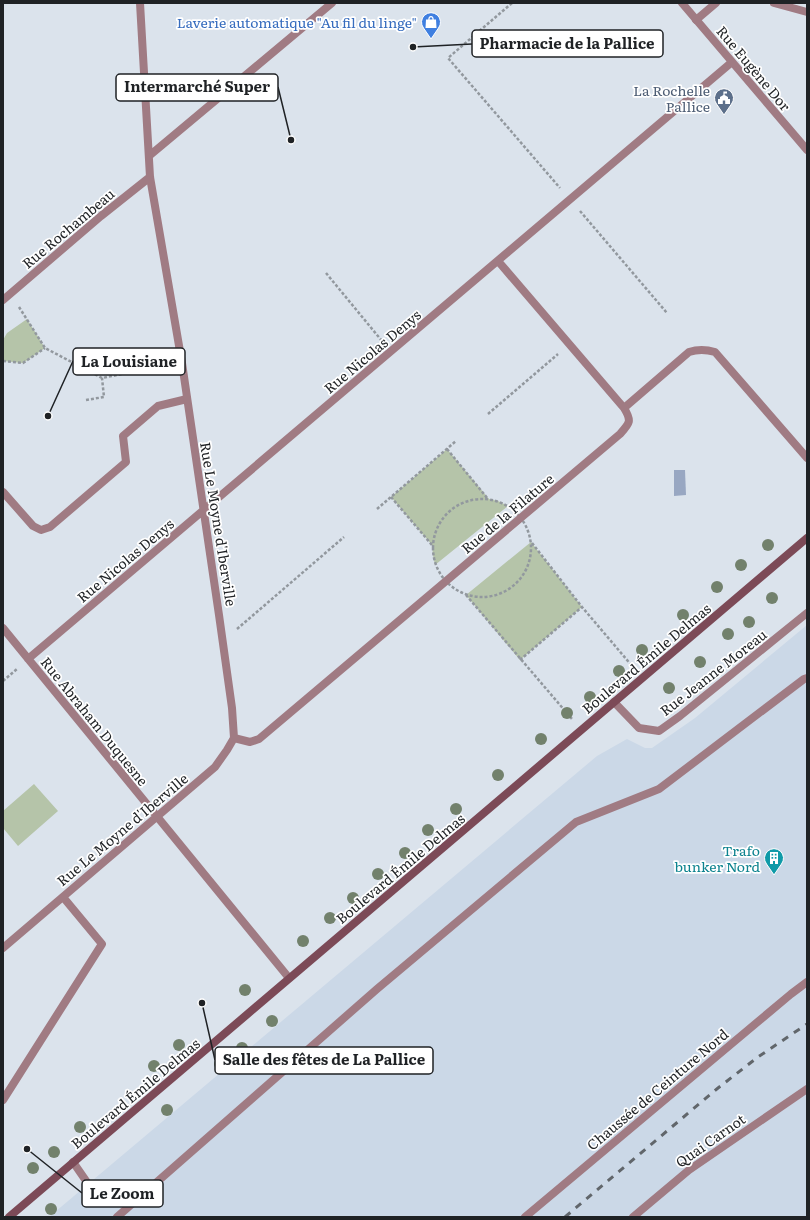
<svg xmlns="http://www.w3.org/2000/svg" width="810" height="1220" font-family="Literata,serif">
  <rect width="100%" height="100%" fill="#dbe3ec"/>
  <path fill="#cbd8e7" d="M807,625V1217H49L597,756L627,739L645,748H652L695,718Z"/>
  <path fill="#b5c4a9" d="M27,319L45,348L23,363L3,361V340L7,333Z
    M447,449L489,499L498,501L508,506L435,565L433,555L432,545L391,497Z
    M531,542L582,607L520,660L466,595Z
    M34,784L58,811L18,846L3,828V811Z"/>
  <path fill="#98a7c2" d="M674,470H685L686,495L674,496Z"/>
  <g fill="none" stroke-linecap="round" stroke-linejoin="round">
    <path stroke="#92989e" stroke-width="2.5" stroke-dasharray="3 2" stroke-linecap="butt" d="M512,3L448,58L560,188
      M580,211L667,313
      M326,273L382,341
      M19,307L45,348L102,378L168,365
      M3,361L23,363L45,348
      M86,400L104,397L102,378
      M488,414L558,354
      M447,449L488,499
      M391,497L432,545
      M433 548a49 49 0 1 1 98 0a49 49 0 1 1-98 0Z
      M377,509L456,441
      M532,543L582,607L633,667
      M466,595L572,719
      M237,629L344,537
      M520,660L582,607
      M3,681L17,669"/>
    <path stroke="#a07b83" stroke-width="8" d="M774,3L807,12
      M696,20L716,3
      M3,492L33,526L41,530L50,527L126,462L123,436L158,406L187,399
      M73,1162L91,1188L98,1202
      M117,1217L377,989L576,822L659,789L804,679L807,678
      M525,1217L791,994L807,982
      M633,1217L689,1170L807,1089"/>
    <path stroke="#a07b83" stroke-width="8" d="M682,3L807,150
      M149,156L332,3
      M3,300L101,216L150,177
      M624,408L689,352C698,349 705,349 715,352L807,458
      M3,628L289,978
      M28,659L732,62
      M614,702L639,728L659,731L680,716L807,613
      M234,738L250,742L259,739L620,434C630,423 632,421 624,408L498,261
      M3,948L215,767L227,750L234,738L232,708L219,615L182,363L150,177L140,3
      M3,1100L102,944L63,897"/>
    <path stroke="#7c4a57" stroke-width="8" d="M9,1217L807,538"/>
    <path stroke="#61666b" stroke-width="3" stroke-dasharray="7 7" stroke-linecap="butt" d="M565,1217L718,1088L758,1057L807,1024"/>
  </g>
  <g fill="#72816c">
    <circle cx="768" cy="545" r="6"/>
    <circle cx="741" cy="565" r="6"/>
    <circle cx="717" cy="587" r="6"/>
    <circle cx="772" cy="598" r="6"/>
    <circle cx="683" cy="615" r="6"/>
    <circle cx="749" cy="622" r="6"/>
    <circle cx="728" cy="634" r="6"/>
    <circle cx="642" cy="650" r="6"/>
    <circle cx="700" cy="662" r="6"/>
    <circle cx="619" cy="671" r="6"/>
    <circle cx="669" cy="688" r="6"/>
    <circle cx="590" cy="697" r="6"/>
    <circle cx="567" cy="713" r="6"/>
    <circle cx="541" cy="739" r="6"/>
    <circle cx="498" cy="775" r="6"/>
    <circle cx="456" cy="809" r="6"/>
    <circle cx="428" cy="830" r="6"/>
    <circle cx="405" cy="853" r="6"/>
    <circle cx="378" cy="874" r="6"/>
    <circle cx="353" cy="898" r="6"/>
    <circle cx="330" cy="918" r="6"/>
    <circle cx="303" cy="941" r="6"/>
    <circle cx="245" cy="990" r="6"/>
    <circle cx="272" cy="1021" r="6"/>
    <circle cx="179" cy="1045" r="6"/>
    <circle cx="242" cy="1048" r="6"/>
    <circle cx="220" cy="1064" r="6"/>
    <circle cx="154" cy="1066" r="6"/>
    <circle cx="167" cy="1110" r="6"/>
    <circle cx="80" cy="1127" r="6"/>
    <circle cx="54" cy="1152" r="6"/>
    <circle cx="33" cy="1168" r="6"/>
    <circle cx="51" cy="1209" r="6"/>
  </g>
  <defs>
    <g id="shop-pin" transform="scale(1)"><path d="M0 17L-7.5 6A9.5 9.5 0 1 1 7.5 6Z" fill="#3f7fe0" stroke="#fff"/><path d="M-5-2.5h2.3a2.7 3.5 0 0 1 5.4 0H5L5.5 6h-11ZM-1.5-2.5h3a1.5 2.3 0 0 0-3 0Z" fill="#fff"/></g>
    <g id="civic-pin" transform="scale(1)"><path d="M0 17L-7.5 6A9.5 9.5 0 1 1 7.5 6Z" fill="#5c6f8a" stroke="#fff"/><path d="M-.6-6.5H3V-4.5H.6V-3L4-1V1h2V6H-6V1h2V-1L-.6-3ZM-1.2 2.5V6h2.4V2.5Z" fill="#fff"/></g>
    <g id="building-pin" transform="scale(1)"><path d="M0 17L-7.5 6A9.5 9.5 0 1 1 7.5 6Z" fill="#0f9aa8" stroke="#fff"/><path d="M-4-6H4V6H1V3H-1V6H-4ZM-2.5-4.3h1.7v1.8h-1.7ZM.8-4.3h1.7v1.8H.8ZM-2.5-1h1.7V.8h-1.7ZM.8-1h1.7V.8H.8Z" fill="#fff"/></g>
  </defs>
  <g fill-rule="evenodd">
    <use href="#shop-pin" x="431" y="22"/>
    <use href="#civic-pin" x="724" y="98"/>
    <use href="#building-pin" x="774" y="858"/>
  </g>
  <g text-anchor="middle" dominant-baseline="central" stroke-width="3.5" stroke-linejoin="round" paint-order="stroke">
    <g font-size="14" fill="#366cbe" stroke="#fff" text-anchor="end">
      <text x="417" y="22">Laverie automatique "Au fil du linge"</text>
    </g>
    <g font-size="14" fill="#1f2225" stroke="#fff">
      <text transform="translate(754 68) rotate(50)">Rue Eugène Dor</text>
      <text transform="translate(68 228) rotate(-40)">Rue Rochambeau</text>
      <text transform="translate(372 351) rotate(-40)">Rue Nicolas Denys</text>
      <text transform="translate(507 513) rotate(-40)">Rue de la Filature</text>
      <text transform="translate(219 524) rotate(81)">Rue Le Moyne d'Iberville</text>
      <text transform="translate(125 560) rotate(-40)">Rue Nicolas Denys</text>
      <text transform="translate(646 658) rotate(-40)">Boulevard Émile Delmas</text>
      <text transform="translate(713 672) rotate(-38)">Rue Jeanne Moreau</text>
      <text transform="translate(95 721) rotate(51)">Rue Abraham Duquesne</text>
      <text transform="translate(122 829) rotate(-40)">Rue Le Moyne d'Iberville</text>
      <text transform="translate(400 868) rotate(-40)">Boulevard Émile Delmas</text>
      <text transform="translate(657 1089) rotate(-40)">Chaussée de Ceinture Nord</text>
      <text transform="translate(135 1093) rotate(-40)">Boulevard Émile Delmas</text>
      <text transform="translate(710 1140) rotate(-35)">Quai Carnot</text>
    </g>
    <g font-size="14" fill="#4e5e75" stroke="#fff" text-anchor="end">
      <text x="710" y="90">La Rochelle<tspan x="710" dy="16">Pallice</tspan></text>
    </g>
    <g font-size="14" fill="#0d838f" stroke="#fff" text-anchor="end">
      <text x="760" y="850">Trafo<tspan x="760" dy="16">bunker Nord</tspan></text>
    </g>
  </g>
  <path fill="none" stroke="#1f2225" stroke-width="1.5" d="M413 47L472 44M291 140L278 87M48 416L73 361M202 1003L215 1060M27 1149L82 1193"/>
  <g fill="#1f2225" stroke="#fff" stroke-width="1.5">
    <circle cx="413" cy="47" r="4"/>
    <circle cx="291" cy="140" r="4"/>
    <circle cx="48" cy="416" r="4"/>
    <circle cx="202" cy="1003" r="4"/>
    <circle cx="27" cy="1149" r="4"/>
  </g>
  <g fill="#fff" stroke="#1f2225" stroke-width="1.5">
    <rect x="472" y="30" width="191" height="27" rx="4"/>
    <rect x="116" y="74" width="162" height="27" rx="4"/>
    <rect x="73" y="348" width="112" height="27" rx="4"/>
    <rect x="215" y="1047" width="218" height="27" rx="4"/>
    <rect x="82" y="1180" width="81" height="27" rx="4"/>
  </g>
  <g font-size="15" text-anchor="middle" font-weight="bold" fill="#1f2225">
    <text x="567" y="49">Pharmacie de la Pallice</text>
    <text x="197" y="92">Intermarché Super</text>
    <text x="129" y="367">La Louisiane</text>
    <text x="324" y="1065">Salle des fêtes de La Pallice</text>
    <text x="122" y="1199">Le Zoom</text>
  </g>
  <rect width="810" height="1220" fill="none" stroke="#1f2225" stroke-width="8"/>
</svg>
